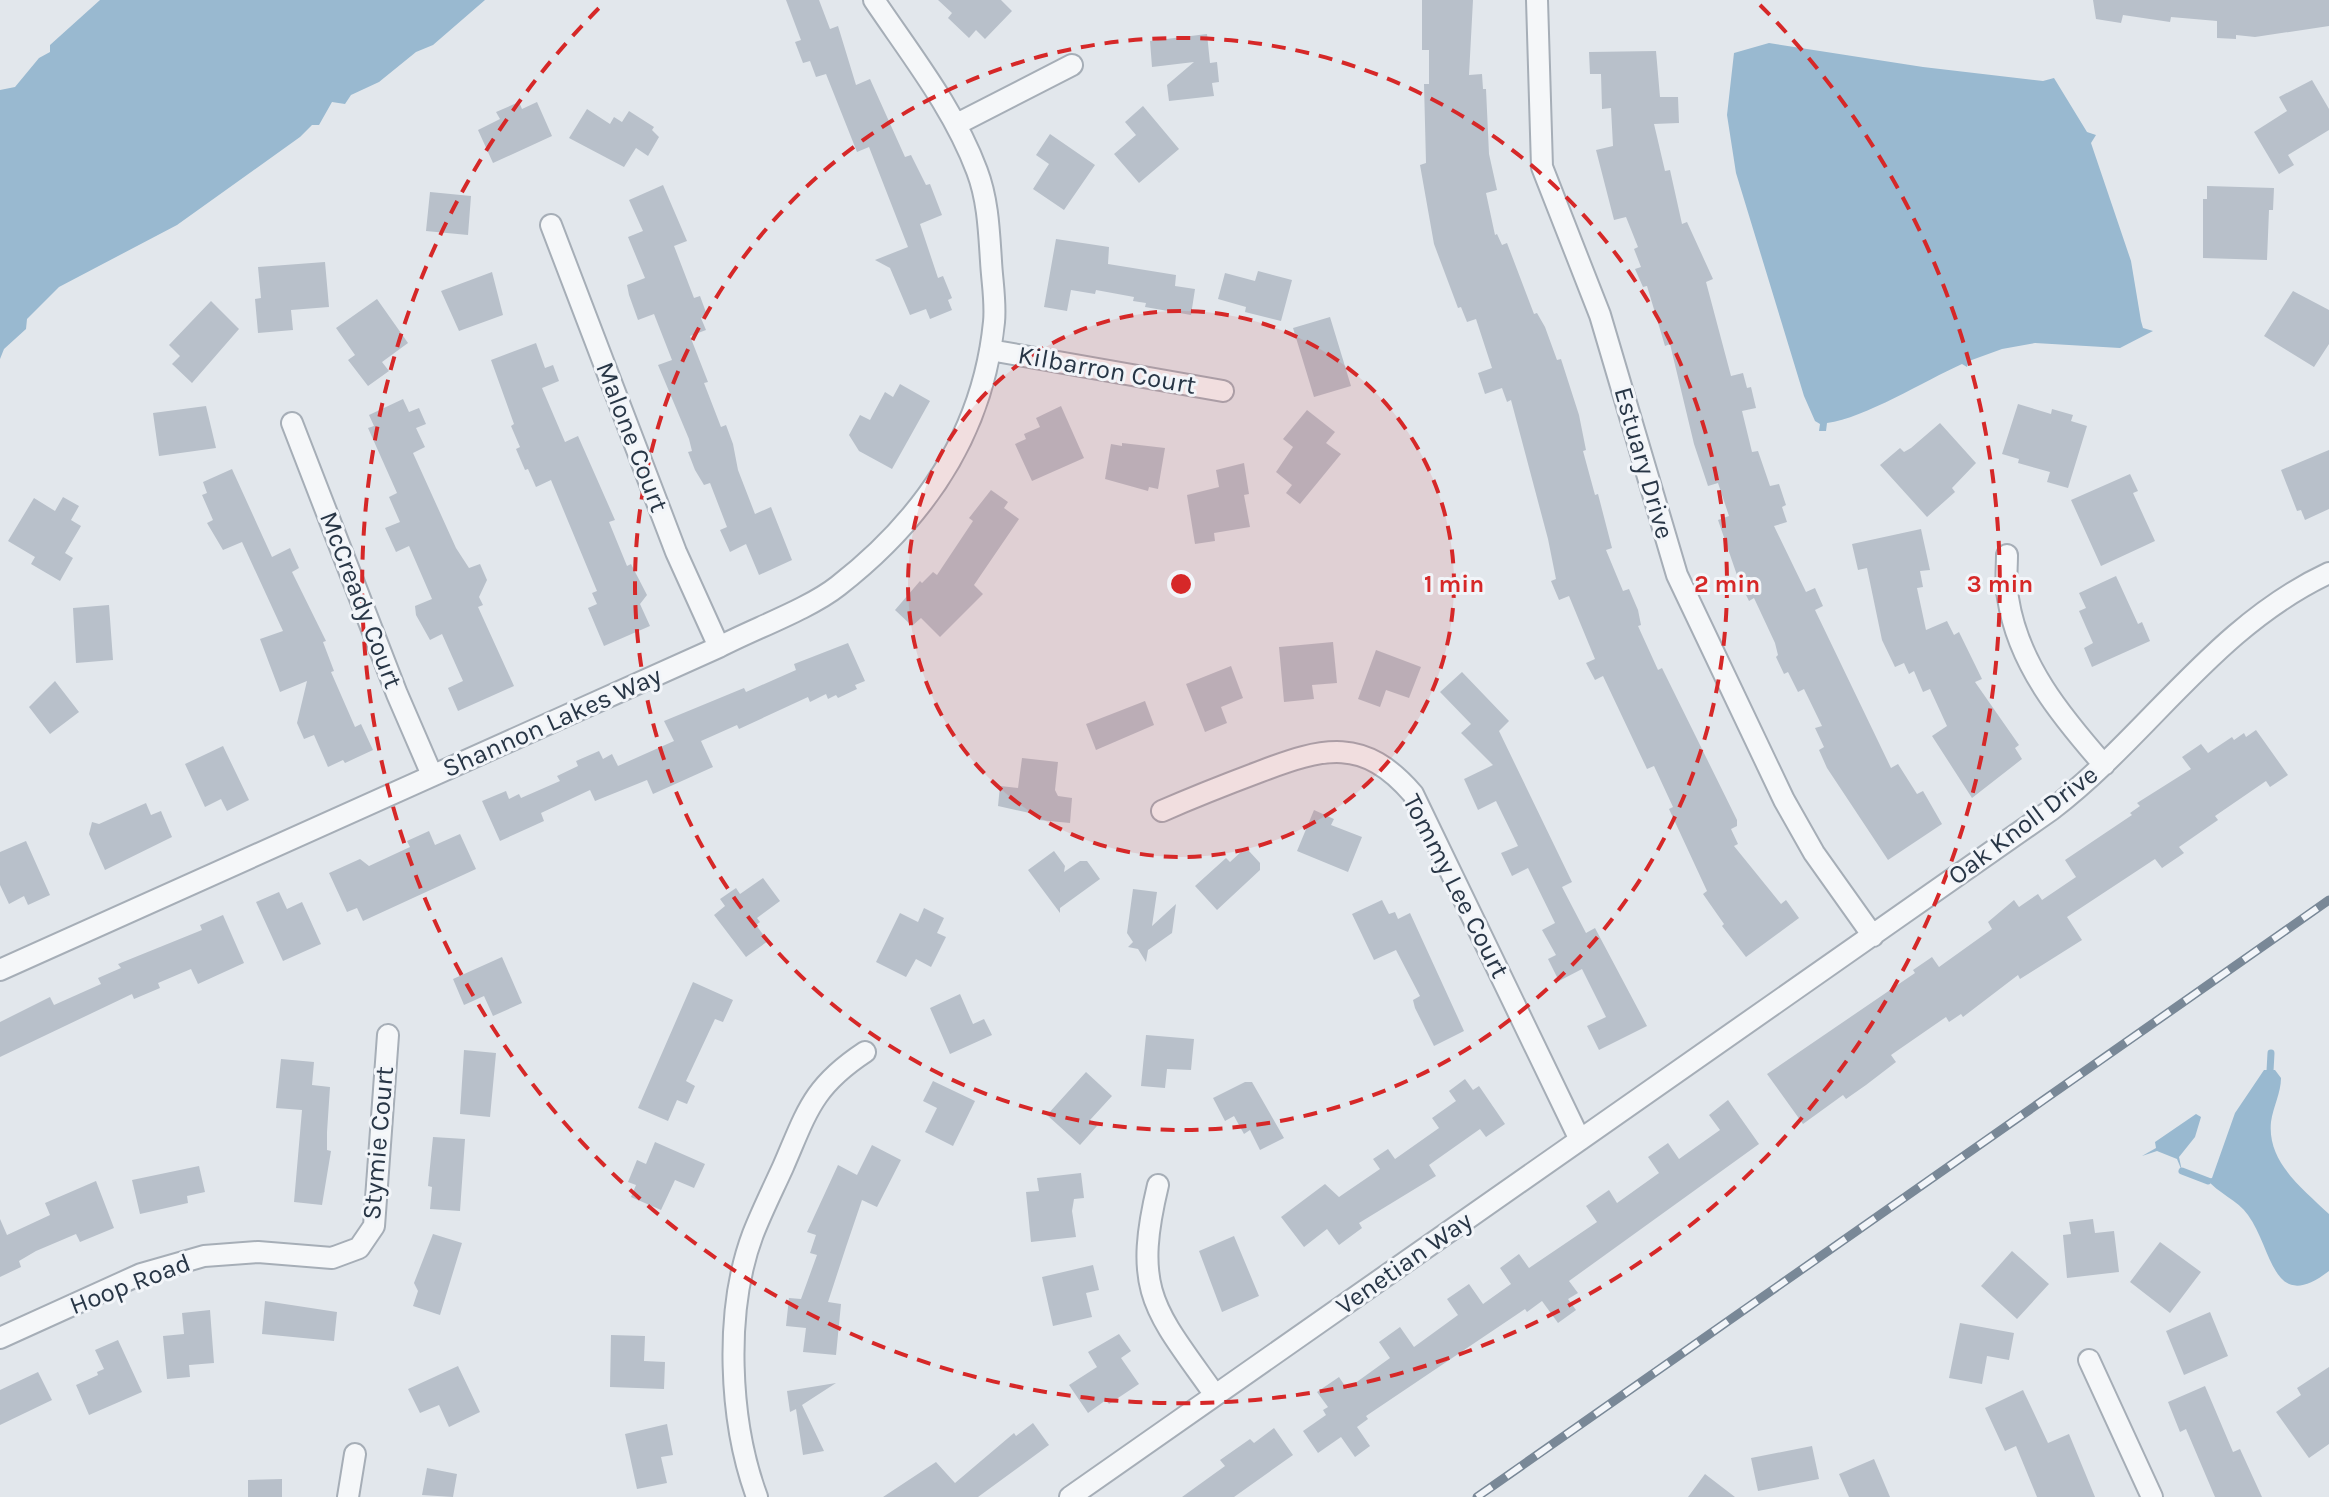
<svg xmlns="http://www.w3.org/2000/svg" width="2329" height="1497" font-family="Karla,sans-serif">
  <rect width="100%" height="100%" fill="#e2e7ec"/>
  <path fill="#99b9d0" d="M100,0H485L433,45L416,52L379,82L351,95L345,104L332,102L319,125H312L300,137L177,225L59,287L27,319L26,329L4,349L0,359V90L15,87L39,58L50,52V45Z
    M1769,43L1923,67L2043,81L2054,78L2087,132L2096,135L2091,143L2131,261L2141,321L2143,328L2153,331L2120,348L2035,343L2002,349L1969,361L1967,367L1962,364C1924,381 1865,418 1827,423L1826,431H1819L1820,424L1815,421L1804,396L1736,173L1727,115L1734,53Z
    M2264,1070H2275L2281,1078C2281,1093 2273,1107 2271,1122C2267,1162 2302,1188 2329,1214V1271C2272,1315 2273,1249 2248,1215C2238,1200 2217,1193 2207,1179L2212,1178L2235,1113Z
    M2196,1114L2201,1117L2195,1137L2179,1157L2182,1171L2177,1159L2157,1151L2142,1156L2156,1148L2155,1142Z"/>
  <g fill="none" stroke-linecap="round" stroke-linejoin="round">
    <path stroke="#99b9d0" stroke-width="7" d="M2270,1071L2271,1053
      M2182,1171L2208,1181"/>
  </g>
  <path fill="#b8c0ca" d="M786,0H819L830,29L838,26L856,85L870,79L905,157L911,155L926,185L930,184L942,215L920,224L938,278L943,276L952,298L948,300L952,310L930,319L926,309L910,315L890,268L875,260L908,247L869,147L857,152L826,74L816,77L810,61L803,63L795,42L801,40Z
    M938,0H1001L1012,11L985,39L976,30L969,38L948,18L952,13Z
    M1422,0H1473L1469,75L1482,74L1483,89H1486L1489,154L1497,190L1486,193L1495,235L1497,234L1502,245L1507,243L1534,314L1537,313L1545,327L1557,360L1561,359L1579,415L1586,450L1583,451L1595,495L1598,494L1612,548L1606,550L1623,591L1629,589L1638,610L1641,625L1638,626L1658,670L1662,668L1737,820V826L1731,829L1738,844L1734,846L1781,904L1786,900L1799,918L1746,957L1722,926L1724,924L1703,894L1707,891L1669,809L1673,807L1654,766L1647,769L1603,676L1595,680L1586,663L1595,659L1569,596L1559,600L1551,581L1556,579L1548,539L1511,400L1507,402L1502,388L1485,394L1478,373L1492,368L1476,319L1467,322L1461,307L1458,308L1434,244L1420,165L1426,163L1424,84H1429V50H1422Z
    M2093,0H2329V26L2255,37L2236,35V39L2217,38V21L2171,17L2170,22L2123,15L2121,23L2096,19Z
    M1207,34L1210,63L1217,62L1219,82L1212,83L1214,96L1169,101L1167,85L1194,62L1152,67L1150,41Z
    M1656,51L1660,97H1678L1679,123L1654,124L1665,171L1670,170L1682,224L1687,222L1713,279L1706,282L1731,376L1743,373L1747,388L1751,387L1756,408L1742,411L1752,452L1758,451L1770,486L1779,484L1786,505L1782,507L1787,522L1774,526L1806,592L1815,588L1823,606L1815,610L1891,768L1898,764L1917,794L1923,791L1942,824L1888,860L1827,768L1819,750L1824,747L1815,728L1822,726L1804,689L1798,692L1788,672L1784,674L1776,657L1778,655L1775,643L1754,598L1749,601L1739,581L1718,520L1729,516L1718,483L1708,486L1694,444L1670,344L1665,346L1647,286L1643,287L1635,269L1641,267L1634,249L1638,247L1626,217L1614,220L1596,150L1613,146L1611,108L1602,109L1601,74H1590L1589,52Z
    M2312,80L2329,109V130L2288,155L2294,165L2279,174L2254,132L2287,111L2279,97Z
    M519,102L522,109L537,102L552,136L493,163L478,130L500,119L496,112Z
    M1143,106L1179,149L1139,183L1114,154L1136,135L1125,122Z
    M587,109L610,124L614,117L622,122L629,111L654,127L652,130L659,137L648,156L636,148L624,167L569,138Z
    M1050,134L1095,165L1064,210L1033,189L1049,164L1036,155Z
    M663,185L687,241L674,246L694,298L700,296L707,315L701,318L706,330L690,336L708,382L704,383L721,427L726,425L733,444L738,470L755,514L771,507L792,560L759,575L746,544L730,552L720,530L727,527L710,483L704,485L695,470L688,452L692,451L689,439L658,365L672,360L654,314L638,320L629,295L627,285L645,278L628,237L643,231L629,200Z
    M2207,186L2274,188L2273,210H2269L2267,260L2203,258V199H2207Z
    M430,192L471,196L468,235L426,231Z
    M1056,239L1109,247L1108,264L1176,275L1175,286L1195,289L1191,315L1145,307L1146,303L1133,301L1134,297L1096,290L1095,294L1071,290L1067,311L1044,307Z
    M325,262L329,307L291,310L293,330L258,333L255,299L261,298L258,267Z
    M1258,271L1292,280L1281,321L1245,312L1246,307L1218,299L1225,273L1255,281Z
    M492,272L503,315L459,331L441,291Z
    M2293,291L2329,310V344L2314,367L2264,336Z
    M377,299L408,343L382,362L389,371L368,386L348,360L355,355L336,328Z
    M211,301L239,329L192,383L172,364L180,356L169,345Z
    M1330,317L1351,386L1314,397L1293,328Z
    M536,343L545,368L553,365L559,381L542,388L565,442L578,436L615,520L609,522L627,566L631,564L647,595L640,604L650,626L604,646L588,608L597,604L592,593L597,591L551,480L536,487L528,469L525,470L516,449L520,447L511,426L514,424L491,360Z
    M900,384L930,401L892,469L859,451L849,435L860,415L870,420L885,392L893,397Z
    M403,399L409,412L419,408L426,424L416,428L425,447L413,453L456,548L469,568L480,564L487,580L479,597L483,605L478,607L514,686L458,711L448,688L463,681L442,634L430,640L416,615L415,606L432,599L409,546L396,552L385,528L400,522L389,497L397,493L368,428L374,426L369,415Z
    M2018,404L2051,414L2052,409L2073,415L2071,421L2087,426L2068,488L2047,482L2050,472L2018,463L2019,459L2002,454Z
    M206,406L216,448L159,456L153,413Z
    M1061,406L1084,458L1032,481L1015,444L1026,439L1024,434L1040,427L1036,418Z
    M1307,410L1335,432L1326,443L1341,454L1300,504L1286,493L1292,485L1276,472L1293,447L1283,439Z
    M1940,423L1976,463L1952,488L1955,492L1927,517L1880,465L1900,448L1904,452L1911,448Z
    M1122,443L1165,448L1158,489L1149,487L1148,491L1105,479L1111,444L1122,446Z
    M2329,450V509L2305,520L2301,510L2297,511L2281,470Z
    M1244,463L1249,494L1244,495L1250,527L1214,533L1215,541L1195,544L1187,495L1219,487L1216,470Z
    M232,469L272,557L290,548L299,568L292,572L326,641L323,642L334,671L331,672L355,727L361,724L373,750L345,763L343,760L328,767L314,735L304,739L297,723L307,681L280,692L260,639L283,631L242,542L223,550L207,523L213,520L202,495L207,493L203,482Z
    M2130,474L2138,491L2133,493L2155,541L2101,566L2071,500Z
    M991,490L1008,502L1004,508L1019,519L974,585L983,594L940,637L921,618L912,626L895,610L920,581L922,583L933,572L937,575L973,521L969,518Z
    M63,497L79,506L71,520L81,526L65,553L73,558L60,581L31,564L35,557L8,541L34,498L55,511Z
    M1921,529L1930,570L1920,571L1923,587L1917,588L1926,630L1947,621L1954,635L1959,632L1982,679L1975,682L2019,745L2015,748L2022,759L1972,798L1932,736L1947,726L1930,689L1923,692L1914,671L1909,674L1904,663L1895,667L1882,640L1867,568L1858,570L1852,544Z
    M2116,576L2138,624L2142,622L2150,641L2092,667L2084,648L2093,643L2079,611L2086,608L2079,593Z
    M109,605L113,660L76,663L73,608Z
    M1333,642L1337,683L1312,685L1314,699L1284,702L1279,647Z
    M848,643L865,681L855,685L857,689L838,698L836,695L828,699L826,694L810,702L808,697L739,729L737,725L701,741L713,767L653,794L647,780L595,801L590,790L541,813L544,821L500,841L482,801L506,791L509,799L519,794L521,798L560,781L557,776L578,766L576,761L599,751L603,759L612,754L618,766L674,741L664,721L744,688L746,692L796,670L794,664Z
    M1376,650L1421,667L1409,698L1386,690L1380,707L1358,699Z
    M1231,666L1243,698L1221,707L1227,723L1205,732L1186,684Z
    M1462,672L1509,721L1499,731L1572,882L1562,887L1586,933L1595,928L1647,1026L1599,1050L1587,1026L1606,1017L1582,969L1559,981L1548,959L1556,955L1542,930L1555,923L1528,868L1512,876L1501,853L1518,846L1496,801L1478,810L1464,779L1493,765L1461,733L1471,724L1440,692Z
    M55,681L79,712L50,734L29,707Z
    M1145,701L1154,725L1096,750L1086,724Z
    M2256,730L2288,775L2270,787L2266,781L2215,816L2218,820L2179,847L2184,853L2162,868L2155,859L2067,917L2082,940L2020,979L2018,975L1963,1017L1961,1014L1949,1022L1946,1017L1891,1055L1896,1062L1866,1085L1846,1099L1843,1095L1803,1124L1767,1074L1915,973L1913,970L1932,957L1939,967L1992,929L1988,922L2014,900L2019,907L2038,894L2042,900L2076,877L2065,860L2132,815L2130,813L2140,806L2137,803L2191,769L2182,757L2201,744L2208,753L2232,737L2234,740L2244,733L2246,737Z
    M223,746L249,800L227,811L221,799L205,807L185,764Z
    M1022,758L1058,762L1055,790L1058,796L1072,798L1070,823L1039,820V815L998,806L1000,786L1018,788Z
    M146,803L151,815L161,811L172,837L105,870L89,834L92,822L99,824Z
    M1314,810L1334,819L1331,825L1362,837L1348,872L1297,851Z
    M429,831L435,845L460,834L476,869L363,921L357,908L347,912L329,873L360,859L369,866L410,847L407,841Z
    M26,841L50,895L28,905L24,896L9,904L0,885V852Z
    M1054,851L1065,866L1064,872L1080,861H1087L1100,879L1060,908V913L1028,870Z
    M1242,851H1249L1260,863V870L1217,910L1195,886L1226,858L1230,862Z
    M763,878L780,901L757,918L760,922L756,925L768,941L746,957L714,915L725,906L720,899L736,888L740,894Z
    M1133,889L1157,892L1152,926L1176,904L1172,933L1148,950L1146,962L1138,949L1128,947L1133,942L1127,933Z
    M279,892L287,909L302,902L321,944L283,961L256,902Z
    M1382,900L1389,914L1395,912L1398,919L1410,913L1464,1031L1434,1046L1415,1008L1413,1000L1420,996L1396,950L1374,960L1352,914Z
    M924,908L944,918L937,933L946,937L931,967L916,959L906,977L876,962L900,913L918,922Z
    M223,915L244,963L198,984L191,969L158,983L160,988L134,999L132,994L0,1057V1022L50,997L54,1005L101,984L98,978L121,968L118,964L202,930L200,925Z
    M502,957L522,1003L493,1016L484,996L464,1005L453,979Z
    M693,982L733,1000L723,1022L715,1019L686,1081L695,1086L687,1104L677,1100L668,1121L638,1108Z
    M960,994L973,1024L984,1019L992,1035L950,1054L930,1008Z
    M1146,1035L1194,1039L1191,1070L1167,1069L1165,1088L1141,1086Z
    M464,1050L496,1053L490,1117L460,1114Z
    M281,1059L314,1062L312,1085L330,1087L327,1132V1150L331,1151L322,1205L294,1202L302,1110L276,1108Z
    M1086,1072L1112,1096L1090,1120L1097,1126L1080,1145L1047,1115Z
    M1465,1079L1473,1090L1479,1086L1505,1124L1486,1137L1480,1129L1429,1165L1436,1176L1359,1223L1362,1228L1339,1245L1327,1229L1304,1247L1281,1217L1325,1184L1339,1197L1380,1169L1373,1159L1388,1149L1395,1159L1439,1128L1432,1118L1456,1101L1449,1091Z
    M933,1081L975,1101L953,1146L925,1132L937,1108L923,1101Z
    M1245,1082H1252L1284,1138L1260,1150L1250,1130L1244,1134L1234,1116L1225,1121L1213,1098Z
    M1728,1100L1759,1144L1569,1281L1578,1293L1568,1299L1576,1310L1558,1323L1542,1301L1527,1312L1525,1309L1366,1416L1368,1419L1357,1427L1370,1446L1355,1457L1341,1437L1318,1453L1303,1431L1326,1415L1323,1410L1328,1407L1317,1392L1339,1377L1347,1389L1390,1358L1379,1342L1400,1327L1414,1347L1458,1315L1447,1299L1469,1284L1483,1304L1511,1284L1500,1268L1519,1254L1529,1268L1597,1222L1586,1206L1609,1190L1617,1203L1659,1173L1648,1157L1668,1143L1679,1159L1720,1130L1709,1115Z
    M433,1137L465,1139L460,1211L430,1209L432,1187L428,1186Z
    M655,1142L705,1164L694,1188L675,1180L661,1210L631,1197L636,1185L628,1182L637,1160L646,1164Z
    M872,1145L901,1160L877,1207L862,1200L846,1247L828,1302L841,1304L836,1355L803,1352L806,1328L786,1326L789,1298L801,1299L817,1255L810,1253L816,1235L807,1232L838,1165L857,1175Z
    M199,1166L205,1192L187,1196L188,1203L140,1214L132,1180Z
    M1081,1173L1084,1198L1074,1199L1072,1211L1076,1237L1031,1242L1026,1192L1039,1191L1037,1178Z
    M96,1181L114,1228L80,1242L76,1234L36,1251L19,1261L21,1267L0,1277V1219L7,1235L50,1215L45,1203Z
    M2093,1219L2095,1233L2114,1231L2119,1272L2067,1278L2063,1235L2071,1234L2069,1222Z
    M433,1234L462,1243L440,1315L413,1306L418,1291L414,1283Z
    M1234,1236L1259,1296L1222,1312L1199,1251Z
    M2160,1242L2201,1272L2170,1313L2130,1282Z
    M2012,1251L2049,1284L2017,1319L1981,1286Z
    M1093,1265L1099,1290L1086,1293L1092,1317L1053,1326L1042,1277Z
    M265,1301L337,1312L334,1341L262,1334Z
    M210,1310L214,1363L189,1365L190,1377L167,1379L163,1336L184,1334L182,1313Z
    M2210,1312L2228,1356L2184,1375L2166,1331Z
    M1960,1323L2014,1333L2009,1360L1987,1356L1982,1384L1949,1378Z
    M1119,1334L1131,1351L1121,1358L1139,1384L1109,1404L1106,1400L1088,1413L1069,1385L1097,1367L1088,1352Z
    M611,1335L645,1336L644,1361L665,1362L664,1389L610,1387Z
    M118,1340L142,1392L89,1415L76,1385L98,1375L97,1372L104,1369L95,1350Z
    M458,1366L480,1412L449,1427L439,1405L420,1413L408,1389Z
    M2329,1367V1444L2309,1458L2276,1412L2301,1395L2297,1388Z
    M38,1372L52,1400L0,1425V1390Z
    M836,1383L802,1405L824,1451L803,1455L796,1409L790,1412L787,1391Z
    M2205,1386L2233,1452L2240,1449L2262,1497H2215L2186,1429L2180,1432L2168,1402Z
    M2023,1390L2048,1443L2069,1434L2095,1497H2037L2016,1446L2005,1451L1985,1408Z
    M1033,1423L1049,1445L978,1497H883L936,1462L955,1483L1014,1433L1016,1436Z
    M667,1424L673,1455L661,1457L667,1483L637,1489L625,1434Z
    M1274,1428L1293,1455L1234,1497H1182L1225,1466L1220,1460L1250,1439L1254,1443Z
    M1812,1446L1819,1479L1758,1491L1751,1458Z
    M1874,1459L1890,1497H1849L1839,1474Z
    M427,1468L457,1474L453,1497L422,1495Z
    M1705,1474L1735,1497H1688Z
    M282,1479V1497H248V1480Z"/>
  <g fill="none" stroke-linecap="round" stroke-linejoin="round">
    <g stroke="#a6aeb7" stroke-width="24">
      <path id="street" d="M1537,0L1542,167L1600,315L1677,575L1784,800L1814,853L1873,936
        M957,124L1072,65
        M551,225L676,552L719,647
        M990,350L1223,391
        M292,423L397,694L432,775
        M2007,555C2007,569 2005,583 2008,598C2018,664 2061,716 2104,765
        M1162,811C1194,797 1227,784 1259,772C1324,747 1364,737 1413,794L1580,1140
        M0,970L719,647C753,629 809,609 838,586C924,519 983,433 994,322C996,302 992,281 991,261C989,231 988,200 977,171C954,109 911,55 874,0
        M1158,1185C1132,1293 1155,1310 1215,1395
        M0,1338L141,1274L204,1256L258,1252L332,1258L359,1248L374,1226L388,1035
        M2089,1360L2152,1497
        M348,1497L355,1454
        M757,1497C729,1421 724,1311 753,1234C762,1211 773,1189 783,1167C807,1112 812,1087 865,1052
        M1070,1497L2051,810C2148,736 2215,626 2329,573"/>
    </g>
    <use href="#street" stroke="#f5f7f9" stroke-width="20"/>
    <g stroke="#798897" stroke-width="9">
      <path id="rail" d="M1477,1497L2329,900"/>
    </g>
    <use href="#rail" stroke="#f2f5f9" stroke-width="6" stroke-dasharray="18" stroke-linecap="butt"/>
  </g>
  <circle cx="1181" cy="584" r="273" fill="#d62828" fill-opacity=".12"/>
  <g fill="none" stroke="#d62828" stroke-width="4" stroke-dasharray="14 10">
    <circle cx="1181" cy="584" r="273"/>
    <circle cx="1181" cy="584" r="546"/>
    <path d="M1760 5A819 819 0 1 1 602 5"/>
  </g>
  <g text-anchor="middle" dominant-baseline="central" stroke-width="6" stroke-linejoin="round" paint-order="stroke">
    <g font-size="26" fill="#283646" stroke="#f2f5f9">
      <text transform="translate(1107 370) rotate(10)">Kilbarron Court</text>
      <text transform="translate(632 437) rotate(69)">Malone Court</text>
      <text transform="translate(1644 463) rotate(74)">Estuary Drive</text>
      <text transform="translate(361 600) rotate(69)">McCready Court</text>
      <text transform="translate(552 722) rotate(-24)">Shannon Lakes Way</text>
      <text transform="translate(2023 825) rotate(-37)">Oak Knoll Drive</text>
      <text transform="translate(1456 886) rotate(63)">Tommy Lee Court</text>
      <text transform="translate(378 1143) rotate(-85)">Stymie Court</text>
      <text transform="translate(1404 1263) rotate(-35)">Venetian Way</text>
      <text transform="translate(130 1284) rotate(-21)">Hoop Road</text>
    </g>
  </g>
  <circle cx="1181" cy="584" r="12" fill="#d62828" stroke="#f2f5f9" stroke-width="4"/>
  <g font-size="24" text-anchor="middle" font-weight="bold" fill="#d62828" stroke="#f2f5f9" stroke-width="6" stroke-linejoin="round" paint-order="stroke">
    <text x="1454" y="592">1 min</text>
    <text x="1727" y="592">2 min</text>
    <text x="2000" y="592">3 min</text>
  </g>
</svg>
